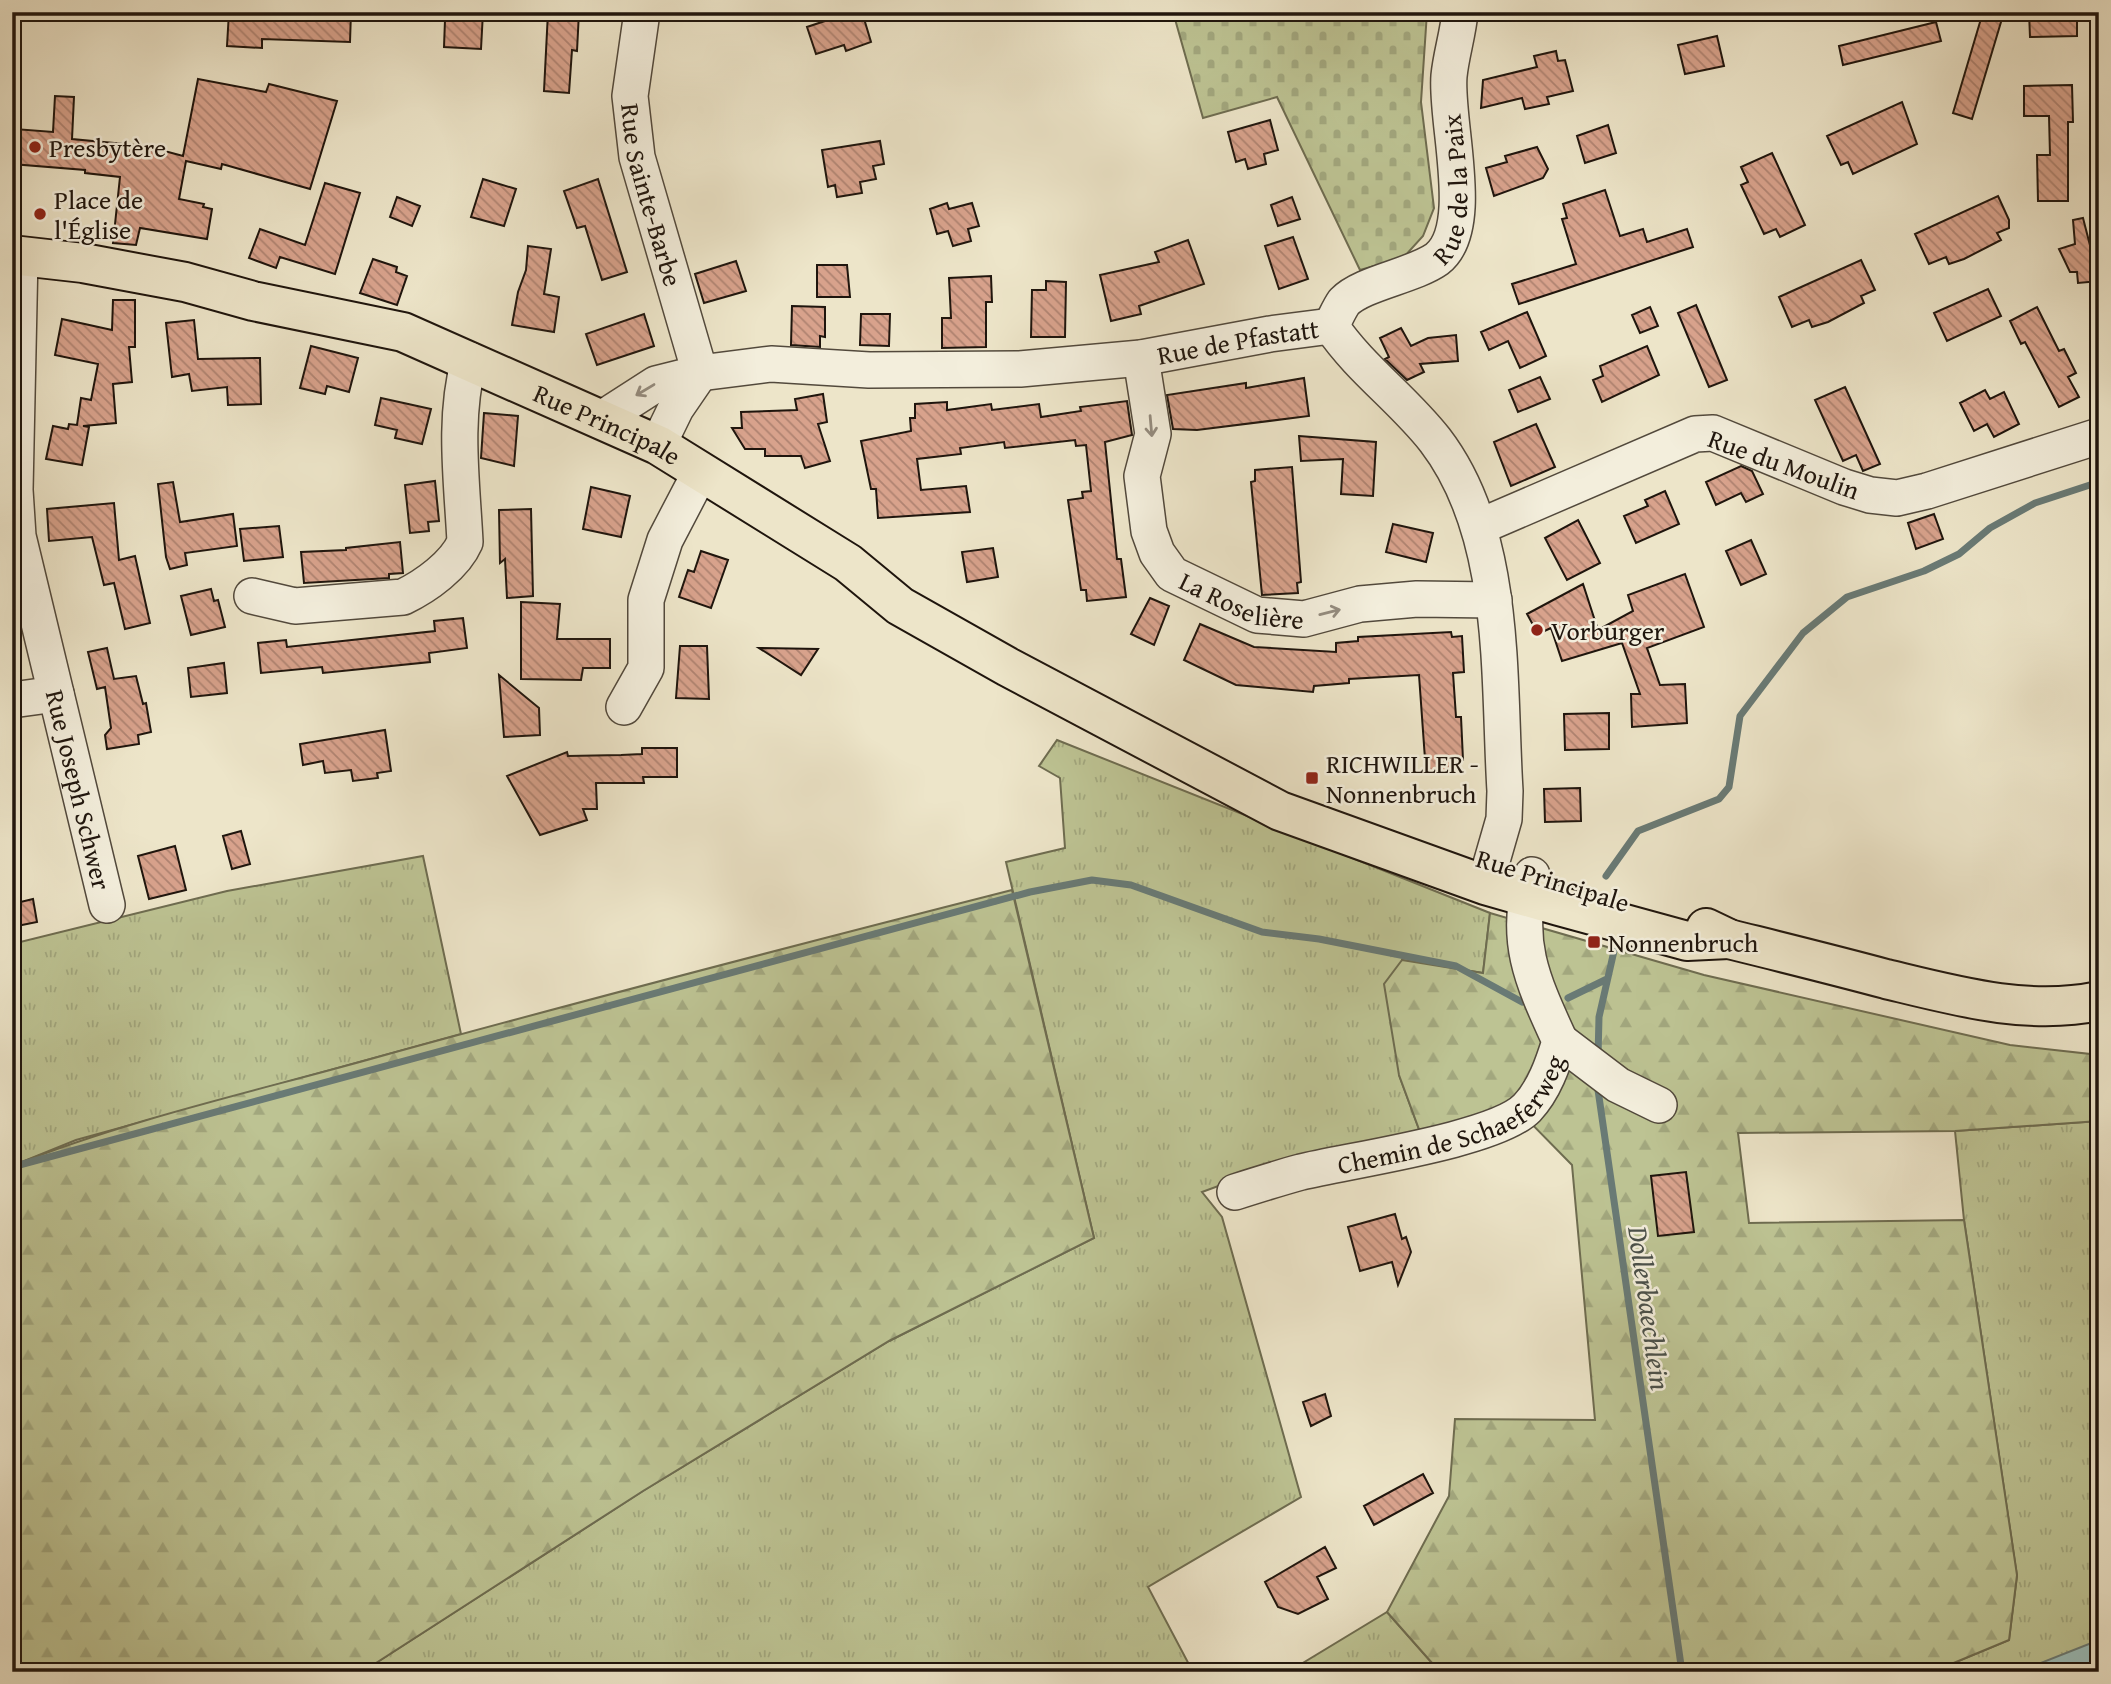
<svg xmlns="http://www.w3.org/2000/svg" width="2111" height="1684" font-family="'Gentium Book Plus',serif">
  <defs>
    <pattern id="grass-tufts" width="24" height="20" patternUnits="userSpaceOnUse" patternTransform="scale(1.75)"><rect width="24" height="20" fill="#bdc393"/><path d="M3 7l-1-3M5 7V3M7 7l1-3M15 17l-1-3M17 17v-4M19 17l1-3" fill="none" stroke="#a2a77e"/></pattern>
    <pattern id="forest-firs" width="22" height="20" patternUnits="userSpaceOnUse" patternTransform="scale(1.75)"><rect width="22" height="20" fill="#bdc393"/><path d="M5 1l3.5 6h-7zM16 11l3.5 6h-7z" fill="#a2a77e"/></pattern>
    <pattern id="cemetery-stones" width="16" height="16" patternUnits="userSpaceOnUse" patternTransform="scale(1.75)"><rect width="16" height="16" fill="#bdc393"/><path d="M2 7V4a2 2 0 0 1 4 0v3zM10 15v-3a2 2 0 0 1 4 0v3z" fill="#a2a77e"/></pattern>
    <pattern id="building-back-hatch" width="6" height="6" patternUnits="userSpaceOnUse" patternTransform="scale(1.75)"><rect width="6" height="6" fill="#d8a28c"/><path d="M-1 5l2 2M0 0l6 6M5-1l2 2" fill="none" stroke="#af8371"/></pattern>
  </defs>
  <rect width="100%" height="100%" fill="#ede5c9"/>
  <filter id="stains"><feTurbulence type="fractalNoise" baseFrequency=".00286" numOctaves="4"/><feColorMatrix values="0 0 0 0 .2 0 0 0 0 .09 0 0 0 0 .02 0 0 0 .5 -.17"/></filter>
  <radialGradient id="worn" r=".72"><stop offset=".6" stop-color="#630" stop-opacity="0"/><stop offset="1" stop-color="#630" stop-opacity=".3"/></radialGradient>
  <path fill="url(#grass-tufts)" stroke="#6e6c50" stroke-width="2" d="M1057,740L1490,913L1483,973L1402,960L1399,1075L1420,1132L1289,1160L1202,1192L1222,1217L1301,1497L1148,1587L1193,1672H362L643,1491L889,1341L1094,1238L1006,862L1065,848L1060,778L1039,766Z
    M423,856L461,1034L76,1140L12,1166V944L227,891Z
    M2099,1121V1672H1932L2009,1640L2017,1576L1964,1220L1955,1131Z
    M1387,1612L1440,1672H1288Z"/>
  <path fill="url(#forest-firs)" stroke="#6e6c50" stroke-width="2" d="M1012,890L1094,1238L889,1341L643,1491L362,1672H12V1166C127,1120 248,1093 367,1060C581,1001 796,945 1012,890Z
    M1490,913L1704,975L2010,1045L2099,1055V1121L1955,1131L1738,1133L1749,1223L1964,1220L2017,1575L2009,1640L1932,1672H1440L1387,1612L1449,1496L1455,1419L1595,1420L1572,1165L1517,1109L1420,1132L1399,1075L1384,984L1402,960L1483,973Z"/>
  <path fill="url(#cemetery-stones)" stroke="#6e6c50" stroke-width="2" d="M1173,12H1427L1421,102L1434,208L1423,236L1403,258L1360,270L1277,97L1203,118Z"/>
  <path fill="#9abebb" stroke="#697a75" stroke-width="2" d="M2099,1640V1672H2030L2038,1664Z"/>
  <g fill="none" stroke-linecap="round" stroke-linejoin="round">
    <path stroke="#697a75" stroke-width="7" d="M1606,876L1638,831L1719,799L1729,787L1740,716L1803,633L1847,597L1924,571L1959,554L1990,528L2035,503L2099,482
      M1568,998L1607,979
      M1598,1057L1599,1017L1614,951
      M1597,1083L1682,1672
      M12,1167L1030,892L1092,880L1131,885L1262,932L1319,939L1456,966L1522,1002"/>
  </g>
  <path fill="url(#building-back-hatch)" stroke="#1f150d" stroke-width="2" d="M229,12H264L263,18L308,19V12H351L350,42L262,39V48L227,46Z
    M451,12H483L481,49L444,47L445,20H450Z
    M548,12H579L577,51L572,50L569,93L544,91Z
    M852,12H862L871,42L846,51L844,45L816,54L807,27Z
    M1983,12H2004L1972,119L1953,113Z
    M2029,12H2077V36L2030,37Z
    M1936,22L1941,41L1843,65L1839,46Z
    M1717,36L1724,66L1685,74L1678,45Z
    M1556,51L1558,61L1565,60L1573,91L1547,97L1549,104L1525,109L1522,98L1481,108L1483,80L1537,67L1534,56Z
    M198,79L266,92L269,84L337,101L310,189L222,164L221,169L186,161L179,199L204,204L203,207L212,209L207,239L140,228L136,245L113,243L120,177L85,173V170L12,164L15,129L53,132L55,96L74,97L72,139L146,146L183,156Z
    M2072,85L2073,122H2068V201H2038L2037,155H2050L2049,116H2024V86Z
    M1902,102L1917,144L1853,174L1848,162L1841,165L1827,136Z
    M1270,120L1278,150L1264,154L1266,164L1248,169L1245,159L1236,162L1228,132Z
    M1608,125L1616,153L1585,163L1577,136Z
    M880,141L884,164L873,166L876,179L860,182L862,193L837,197L835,185L828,187L822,150Z
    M1537,147L1548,169L1543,178L1494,196L1486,168L1507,162L1505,156Z
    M1772,153L1805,225L1780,237L1776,229L1764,234L1741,185L1748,182L1741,167Z
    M483,179L516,189L504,226L471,217Z
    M598,179L627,272L602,280L585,226L577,228L564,191Z
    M325,183L360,193L335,274L280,257L276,268L249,258L260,229L305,245Z
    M1605,190L1620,236L1643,229L1647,242L1687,229L1693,247L1519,304L1512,284L1576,264L1562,219L1567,218L1563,204Z
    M1998,196L2009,220V228L1997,233L2001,240L1964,259L1949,264L1946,257L1929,264L1915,234Z
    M397,197L420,206L412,226L390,217Z
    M1292,197L1300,219L1278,226L1271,205Z
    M947,203L949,209L972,203L979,226L968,229L971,241L953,246L948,231L937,234L930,209Z
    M2083,218L2093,257L2099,256V281L2078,283L2077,272H2070L2059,249L2075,244L2073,220Z
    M1293,237L1308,279L1279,289L1265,246Z
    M1188,240L1204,284L1139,306L1141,314L1111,321L1100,275L1159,262L1155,252Z
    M528,246L551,249L544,294L559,297L554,332L512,325L518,292L526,270Z
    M373,259L397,267L396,272L407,276L397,305L360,293Z
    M1861,260L1875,290L1861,296L1864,303L1828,322L1812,327L1809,320L1792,327L1779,297Z
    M736,261L746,291L704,303L695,274Z
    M817,265H847L850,297H817Z
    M991,276L992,302H986V347L942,348V318H951L949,278Z
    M1046,281L1066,282L1065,337H1031L1032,290H1046Z
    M1988,289L2001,316L1947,341L1934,313Z
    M113,300H135V347H129L132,382L113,384L116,423L83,426L89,427L82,465L46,459L53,426L68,429L69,424L77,425L81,398L91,400L98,364L55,355L62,319L112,330Z
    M1696,305L1727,380L1709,387L1678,313Z
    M792,306L825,307V337L820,336V347L791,345Z
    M1650,307L1658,326L1640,333L1632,315Z
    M2037,307L2059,351L2064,349L2076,373L2068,377L2079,397L2059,407L2025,342L2021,344L2010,321Z
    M1527,312L1546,356L1520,368L1508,341L1489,350L1481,332Z
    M644,314L654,346L597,365L586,334Z
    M861,314H890L889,346L860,345Z
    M194,320L198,359L260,358L261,404L228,405L227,387L192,391L189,374L172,377L166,323Z
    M1401,328L1411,346L1428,338L1456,335L1458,361L1420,364L1424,372L1407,380L1385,359L1389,357L1380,338Z
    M311,346L358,358L349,392L327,386L325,394L300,388Z
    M1647,346L1659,375L1602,402L1593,380L1603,376L1600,366Z
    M1540,377L1550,399L1518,412L1509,390Z
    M1304,378L1309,416L1197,430L1173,429L1167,395L1246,383V388Z
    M1845,387L1880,464L1863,471L1856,455L1843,461L1815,400Z
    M1985,390L1990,399L2004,392L2019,424L1994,437L1987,424L1974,431L1960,403Z
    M823,394L827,422L818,424L830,461L805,468L801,456H765V449H745L732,428H742L741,412L797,410L795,399Z
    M381,398L431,409L422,444L395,438L397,430L375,425Z
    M1127,401L1132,435L1105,442L1117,559H1121L1126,597L1087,601L1086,590H1081L1068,500L1083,498L1082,492L1091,491L1086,445L1076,446L1075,440L1005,448L1004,442L960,448L961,454L917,459L921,490L966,486L970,512L878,518L876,489H871L861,441L911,431L910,418H915V404L947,402V410L991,404L992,410L1039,404L1041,417L1081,411L1080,407Z
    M484,413L518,416L514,466L481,458Z
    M1536,424L1555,467L1511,486L1494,442Z
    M1299,436L1376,442L1373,496L1341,494L1343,459L1301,461Z
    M1741,466L1752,471L1763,494L1746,502L1741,493L1716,505L1706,482Z
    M1292,467L1301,582L1297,583L1298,593L1262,595L1251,482L1255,481V470Z
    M435,481L439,521L428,522L429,531L410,533L405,485Z
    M173,482L180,522L233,514L237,546L185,553L187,565L170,569L166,557L158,484Z
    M591,487L630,496L621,537L583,529Z
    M1665,491L1679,524L1636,543L1624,516L1648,506L1645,500Z
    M114,503L119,560L135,556L150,623L125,629L114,583L104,585L92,537L49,541L47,509Z
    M531,509L533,596L507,598L505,559L500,563L499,510Z
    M1934,514L1943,539L1916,549L1908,523Z
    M1578,520L1600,563L1567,580L1545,538Z
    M1393,524L1433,533L1426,562L1386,552Z
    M279,526L283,557L244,561L240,529Z
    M1751,540L1766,574L1741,585L1726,551Z
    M400,542L403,573L389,574V578L304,583L301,552L346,550V548Z
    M993,548L998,577L967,582L962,552Z
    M701,551L728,560L711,608L679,597L688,570L694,572Z
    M1685,574L1704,627L1647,648L1660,685L1685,684L1687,723L1632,727L1631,694H1640L1622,643L1562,661L1551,628L1538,634L1527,614L1583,584L1598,630L1633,611L1628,595Z
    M211,589L214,601L218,600L225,627L191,635L181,596Z
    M1150,598L1169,606L1154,645L1131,634Z
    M521,602L560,604L557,639H610V668H583L581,680L521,679Z
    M463,618L467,648L429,653L430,662L323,673L322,667L261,673L258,643L286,640L287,647L435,631L434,621Z
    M1200,624L1254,647L1336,652V643L1358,641V637L1451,632L1452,637L1462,636L1464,672L1453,673L1456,717H1461L1463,760H1459L1460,770L1426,773L1419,675L1349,679V683L1314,686L1313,692L1236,685L1184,660Z
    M680,646H707L709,699L676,698Z
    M107,648L114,679L136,676L143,704L146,703L151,732L138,735L139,744L107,749L105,735L111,728L105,687L97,689L88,652Z
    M759,648L818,649L801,675Z
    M224,663L227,693L191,697L188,668Z
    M499,675L539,708L540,735L504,737Z
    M1609,713V749L1565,750L1564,714Z
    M385,730L391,771L377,773L378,778L353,781L351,770L325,773L323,761L303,765L300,744Z
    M642,748H677V777H643L644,783H596L597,809H583L587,820L540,835L507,776L567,752L568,756L621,755L642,754Z
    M1580,788L1581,821L1545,822L1544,789Z
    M241,831L250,864L232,869L223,836Z
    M175,846L186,890L149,899L138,856Z
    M33,899L37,922L12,927V904Z
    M1686,1172L1694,1232L1658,1236L1651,1176Z
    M1395,1214L1402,1239L1406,1237L1411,1252L1398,1285L1392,1262L1360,1271L1348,1227Z
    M1325,1394L1331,1416L1311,1426L1303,1402Z
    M1423,1474L1433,1493L1374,1525L1364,1506Z
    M1325,1547L1336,1568L1317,1577L1328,1599L1298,1614L1278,1607L1265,1582Z"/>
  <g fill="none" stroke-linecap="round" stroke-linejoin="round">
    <g stroke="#52493c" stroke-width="38">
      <g id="minor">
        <path id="s1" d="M642,12L630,96L637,157L700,373L771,364L869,370L1020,369L1141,358L1270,334L1331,326"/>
        <path id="s2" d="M20,256L15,490L18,536L107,905"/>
        <path d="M1331,326C1360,369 1403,399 1435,440C1508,535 1498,678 1505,791L1504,819L1485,885"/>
        <path id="s3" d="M1331,326C1335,319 1339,309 1344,302C1362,283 1413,276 1437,259C1477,228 1445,122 1449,76C1451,55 1458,34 1460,12"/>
        <path id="s4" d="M1141,358L1153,434L1142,476L1149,531L1157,553L1172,574L1257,615L1304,619L1360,604L1417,599L1494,600"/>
        <path d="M600,420L656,384L700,373L676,408L658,445"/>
        <path d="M1479,527L1695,434L1713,433L1844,487L1870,495L1897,498L1927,491L2099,436"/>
        <path d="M252,596L295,606L403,597C426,586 455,565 465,542C462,481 453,420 469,360"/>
        <path d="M12,700L56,694"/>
        <path d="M624,707L646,668V600L665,540L701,471"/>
        <path d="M1560,1041L1618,1085L1659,1105"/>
        <path id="s5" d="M1235,1192C1257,1185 1279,1178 1301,1172C1350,1160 1496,1140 1527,1108C1544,1090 1553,1064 1560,1041C1533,982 1513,941 1532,875"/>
      </g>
    </g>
    <g stroke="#1f150d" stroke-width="42">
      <g id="major">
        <path id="s6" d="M12,255L83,263L185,282L253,301L403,332L658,445L848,563L900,606L1008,667L1280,811L1485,885L1559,906L1687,941L1729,939"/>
        <path d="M1706,928L1729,939C1781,952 1834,965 1886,979C1956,996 2027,1016 2099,1001"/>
      </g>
    </g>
    <use href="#minor" stroke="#f3eedc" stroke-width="35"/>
    <use href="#major" stroke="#ede5c9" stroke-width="38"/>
  </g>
  <defs><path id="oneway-shaft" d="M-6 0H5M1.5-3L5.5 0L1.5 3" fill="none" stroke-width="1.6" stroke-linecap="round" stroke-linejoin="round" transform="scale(1.75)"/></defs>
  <g stroke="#948c7f">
    <use href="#oneway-shaft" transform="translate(645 390) rotate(149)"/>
    <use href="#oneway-shaft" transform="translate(1151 426) rotate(85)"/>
    <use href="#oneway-shaft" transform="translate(1330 612) rotate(-14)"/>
  </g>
  <g fill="#8f2418" stroke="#f3eedc" stroke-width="2.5">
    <circle cx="35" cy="147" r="7"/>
    <circle cx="40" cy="214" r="7"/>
    <circle cx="1537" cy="630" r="7"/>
    <rect x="1305" y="771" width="14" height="14" rx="3.5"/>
    <rect x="1587" y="935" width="14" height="14" rx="3.5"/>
  </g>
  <g text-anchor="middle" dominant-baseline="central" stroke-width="5" stroke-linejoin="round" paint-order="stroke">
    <g font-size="26" fill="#1f150d" stroke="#f3eedc" text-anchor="start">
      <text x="49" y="147">Presbytère</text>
      <text x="54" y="199">Place de<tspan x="54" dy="30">l'Église</tspan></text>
      <text x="1551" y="630">Vorburger</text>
      <text x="1326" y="763">RICHWILLER -<tspan x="1326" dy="30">Nonnenbruch</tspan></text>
      <text x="1608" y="942">Nonnenbruch</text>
    </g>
    <g font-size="26" fill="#1f150d" stroke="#f3eedc">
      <text stroke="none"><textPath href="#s3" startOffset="205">Rue de la Paix</textPath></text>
      <text stroke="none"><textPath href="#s1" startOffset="186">Rue Sainte-Barbe</textPath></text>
      <text stroke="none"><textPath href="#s1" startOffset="912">Rue de Pfastatt</textPath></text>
      <text stroke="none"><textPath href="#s6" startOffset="623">Rue Principale</textPath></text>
      <text transform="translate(1784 464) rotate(20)">Rue du Moulin</text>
      <text stroke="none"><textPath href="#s4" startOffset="301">La Roselière</textPath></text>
      <text stroke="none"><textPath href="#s2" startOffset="541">Rue Joseph Schwer</textPath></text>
      <text transform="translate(1553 880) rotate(17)">Rue Principale</text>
      <text stroke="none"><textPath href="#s5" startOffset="236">Chemin de Schaeferweg</textPath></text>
    </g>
    <g font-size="28" font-style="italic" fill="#4a504a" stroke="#f3eedc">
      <text transform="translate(1650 1308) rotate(82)">Dollerbaechlein</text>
    </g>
  </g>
  <rect width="2111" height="1684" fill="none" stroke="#ede5c9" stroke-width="42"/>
  <rect x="14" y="14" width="2083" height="1656" fill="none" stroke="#1f150d" stroke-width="3.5"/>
  <rect x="21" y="21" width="2069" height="1642" fill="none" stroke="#1f150d" stroke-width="2"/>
  <rect width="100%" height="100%" filter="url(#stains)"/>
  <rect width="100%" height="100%" fill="url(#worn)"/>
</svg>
